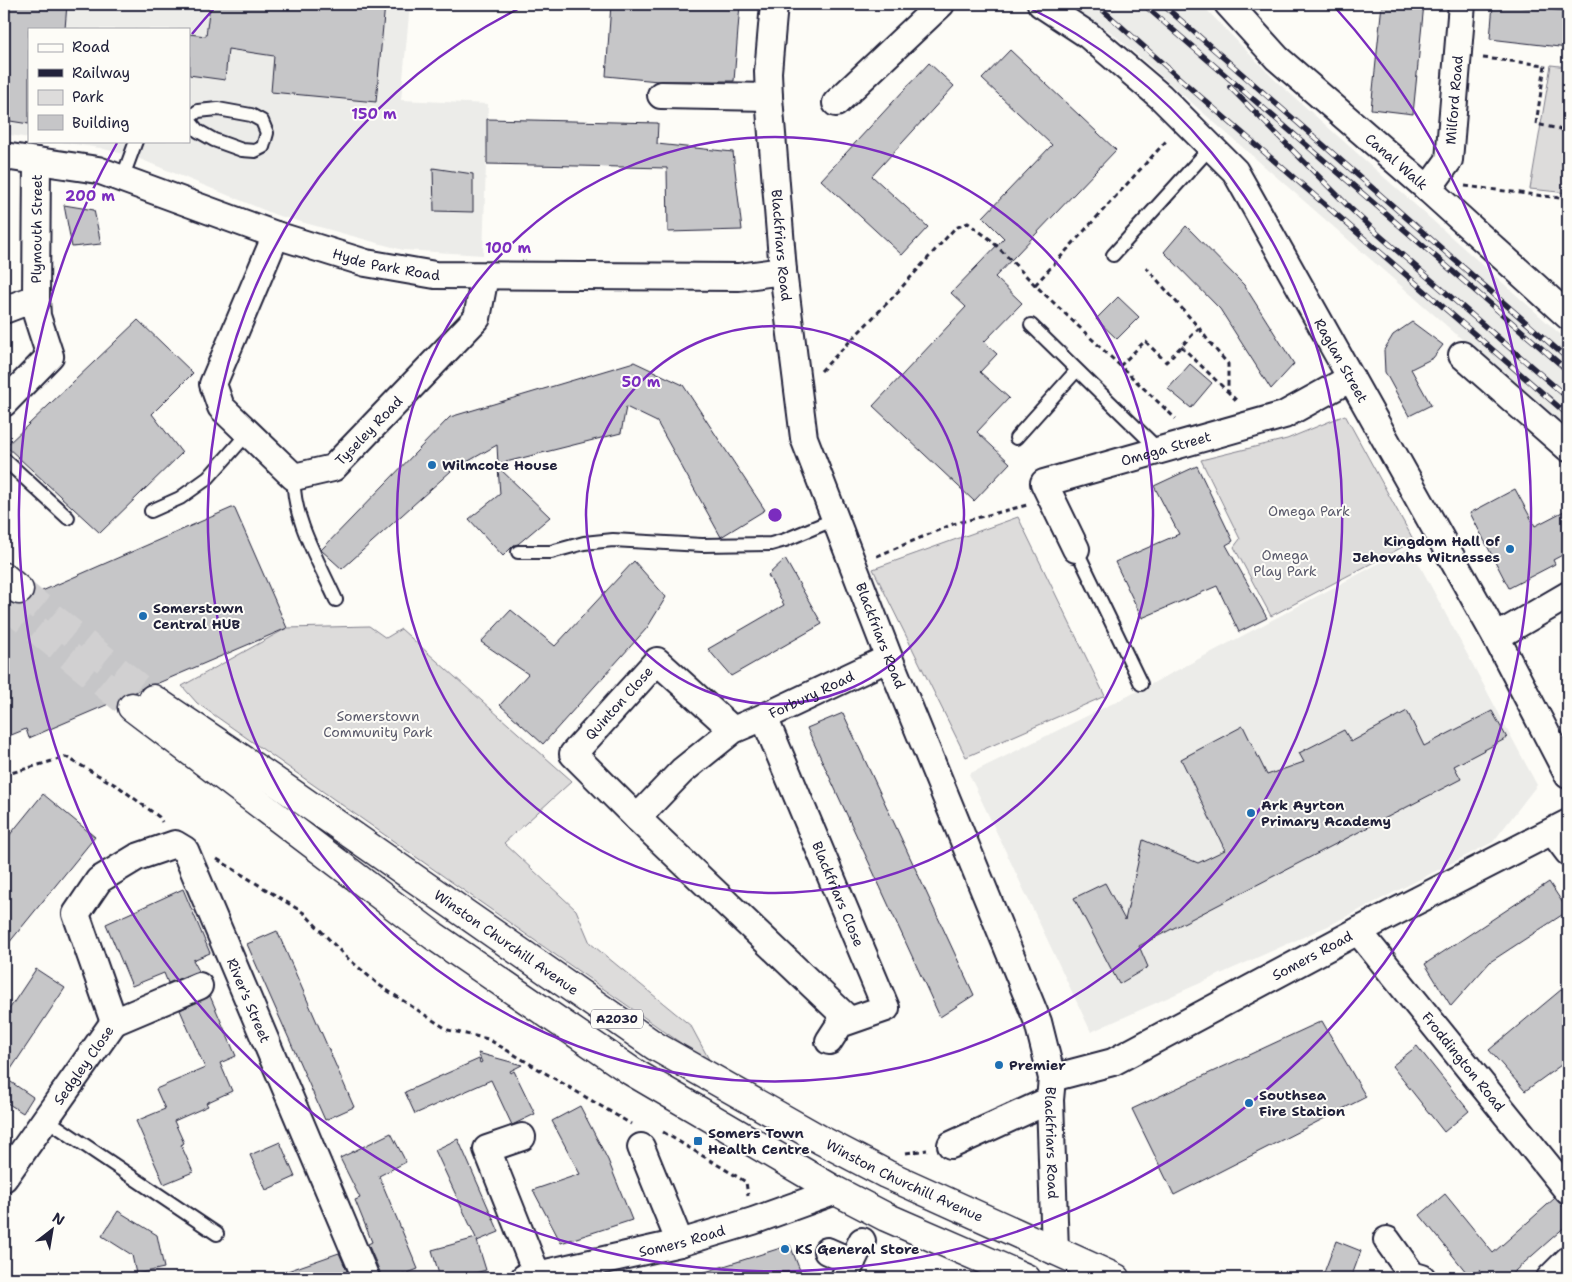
<svg xmlns="http://www.w3.org/2000/svg" width="1572" height="1282" font-family="'Shantell Sans',sans-serif">
  <rect width="100%" height="100%" fill="#fdfcf7"/>
  <filter id="ink" filterUnits="userSpaceOnUse"><feTurbulence type="fractalNoise" baseFrequency=".02" numOctaves="2"/><feDisplacementMap in="SourceGraphic" scale="10" xChannelSelector="R" yChannelSelector="G"/><feConvolveMatrix kernelMatrix="1 2 1 2 8 2 1 2 1" color-interpolation-filters="sRGB"/></filter>
  <g filter="url(#ink)">
    <path fill="#ecece9" d="M4,4H410L401,100L488,104L483,255L403,250L276,215L135,157L100,148L54,141H189V29H29V138L4,134Z
      M1068,4H1201L1275,80L1568,341V432L1112,33Z
      M1410,547L1537,785L1493,842L1328,926L1091,1032L969,774L1138,691Z"/>
    <path fill="#dddcdb" stroke="#807f8b" d="M1551,65L1568,67V193L1530,189Z
      M1345,415L1414,541L1271,616L1234,547L1240,539L1201,460L1287,439Z
      M1018,517L1105,696L966,757L873,569Z
      M369,626L386,638L401,629L572,781L504,843L576,910L590,943L691,1026L712,1065L197,703L182,686L287,628Z"/>
    <path fill="#c6c6c8" stroke="#22223b" d="M4,4H67L65,29H29V124L4,120Z
      M210,4H385L376,102L271,92L274,56L228,49L225,80L189,75V34L206,36Z
      M611,4H740L734,81H658L606,76Z
      M1382,4H1424L1413,114L1371,109Z
      M1493,4L1568,11V48L1490,39Z
      M1010,50L1116,150L995,277L1022,303L984,342L997,354L980,372L1009,398L977,432L1010,463L974,501L873,406L966,307L951,293L1004,238L983,217L1052,145L982,79Z
      M929,63L954,86L872,176L928,227L902,255L821,180Z
      M487,119L658,123L657,144L733,152L742,230L668,232L667,168L487,164Z
      M433,168L473,174V212L434,211Z
      M64,205L94,210L101,244L72,247Z
      M1186,226L1244,285L1294,364L1271,389L1220,309L1164,252Z
      M1118,297L1139,317L1117,339L1096,319Z
      M138,320L193,373L152,414L182,453L100,533L6,446Z
      M1412,322L1443,345L1433,358L1411,369L1431,405L1409,416L1385,372L1384,350L1393,335Z
      M634,362L683,385L765,510L721,537L657,422L626,407L621,433L498,464L497,445L451,471L342,569L321,550L450,417Z
      M1190,364L1212,383L1191,408L1168,389Z
      M1197,466L1233,541L1226,545L1267,618L1239,632L1217,586L1142,618L1115,562L1179,534L1154,486Z
      M498,467L550,517L518,544L514,545L503,556L469,519L500,494Z
      M1515,489L1535,526L1568,509V552L1553,560L1555,564L1509,588L1470,513Z
      M234,507L287,628L156,684L147,685L136,692L126,693L118,700L29,738L26,729L4,738V608L13,604L25,605L30,601L33,595Z
      M785,559L822,624L731,676L708,649L784,605L768,575Z
      M634,561L666,597L647,628L543,744L500,705L528,674L481,642L511,610L555,646Z
      M1407,711L1424,746L1492,711L1507,738L1454,766L1461,779L1139,946L1148,967L1119,984L1074,898L1105,883L1125,920L1143,840L1198,863L1225,850L1181,759L1243,726L1267,775L1304,762L1299,753L1344,730L1351,742Z
      M843,713L974,995L940,1017L807,728Z
      M43,794L95,837L4,949V842Z
      M1549,882L1568,911L1490,962L1451,1006L1425,964Z
      M183,889L210,953L193,960L199,971L168,983L164,973L132,986L106,924Z
      M277,931L354,1107L325,1120L247,944Z
      M36,969L65,988L5,1078L33,1097L23,1113L4,1101V1017Z
      M1568,984V1060L1525,1091L1489,1050Z
      M210,996L236,1056L220,1063L232,1091L206,1103L208,1106L174,1121L184,1143L181,1145L193,1172L164,1184L136,1121L165,1109L156,1089L205,1068L180,1010Z
      M1322,1021L1366,1097L1174,1195L1132,1109Z
      M1417,1046L1469,1111L1444,1132L1392,1066Z
      M478,1053L522,1065L510,1071L511,1073L514,1071L535,1114L512,1125L491,1080L415,1114L405,1092L479,1059L480,1063L482,1062Z
      M580,1106L608,1160L632,1220L561,1243L533,1190L580,1174L552,1121Z
      M391,1133L406,1162L379,1176L418,1269L395,1278H381L380,1272L368,1244L372,1242L355,1200L360,1198L340,1158Z
      M458,1139L499,1232L477,1241L486,1270L457,1278H440L432,1250L476,1238L435,1150Z
      M280,1142L295,1177L266,1190L250,1155Z
      M1445,1194L1493,1253L1555,1198L1568,1212V1224L1507,1278H1487L1480,1270L1471,1278L1420,1215Z
      M118,1211L157,1235L164,1268L136,1274L132,1255L102,1236Z
      M1336,1241L1361,1251L1351,1278H1322Z
      M790,1245L803,1278H699V1274Z
      M339,1253L350,1278H277L276,1275Z"/>
    <g fill="none" stroke-linecap="round" stroke-linejoin="round">
      <path stroke="#d1d0d1" stroke-width="28" stroke-dasharray="28 14" stroke-linecap="butt" d="M19,590L153,699
        M4,603L132,707"/>
      <g stroke="#22223b" stroke-width="16">
        <path id="lane" d="M189,118L198,111L218,109L251,115L262,121L267,133L263,147L255,151L242,150L214,140L198,131L189,120
          M122,179L136,141
          M1113,255L1211,147
          M1031,325L1159,450
          M1016,438L1077,370
          M4,459L68,518
          M294,477C291,516 320,564 336,600
          M151,511L180,498L208,478L248,433
          M1076,549L1141,684
          M518,552H551L584,543L613,540L702,545L771,544L785,540L835,519
          M46,1119L217,1234"/>
      </g>
      <g stroke="#22223b" stroke-width="30">
        <g id="street">
          <path id="s1" d="M774,4L768,72L769,97L783,271L804,438L889,658L1038,1022L1052,1078L1050,1100L1055,1251"/>
          <path id="s2" d="M1041,4L1088,35L1161,97L1235,171L1496,637L1568,775"/>
          <path id="s3" d="M1228,4L1277,58L1428,189L1568,316"/>
          <path d="M661,95L769,97"/>
          <path d="M836,103L941,4"/>
          <path id="s4" d="M4,156L98,170L276,235L366,263L435,275L739,277L783,271"/>
          <path id="s5" d="M1428,189L1449,160L1462,4"/>
          <path id="s6" d="M276,235L213,384L221,407L294,477L333,468L477,318L485,276"/>
          <path d="M4,310L36,298"/>
          <path d="M1462,355L1568,448"/>
          <path id="s7" d="M4,403L50,356L37,316L36,298L37,161"/>
          <path id="s8" d="M1076,549L1044,483L1284,415L1351,378"/>
          <path d="M1496,637L1568,595"/>
          <path id="s9" d="M764,717L886,1008L840,1024L829,1041"/>
          <path id="s10" d="M733,730L657,661L573,754L637,818L682,771L733,730L764,717L889,658"/>
          <path d="M637,818L849,1020"/>
          <path d="M1553,832L1568,852"/>
          <path id="s11" d="M1358,931L1568,1191"/>
          <path d="M114,1022L199,986"/>
          <path id="s12" d="M1052,1078L1113,1062L1358,931L1568,823"/>
          <path d="M522,1137L487,1149L537,1275"/>
          <path d="M951,1145L1050,1100"/>
          <path d="M641,1147L680,1243"/>
          <path id="s13" d="M4,1178L114,1022L76,914L99,880L137,857L175,844L185,850L366,1278"/>
          <path d="M1387,1240L1412,1275L1422,1278"/>
          <path d="M827,1251L852,1262"/>
          <path id="s14" d="M524,1278L680,1243L753,1221L836,1191"/>
          <path d="M844,1278L862,1241"/>
          <path d="M1550,1278L1568,1260"/>
        </g>
      </g>
      <g stroke="#22223b" stroke-width="31">
        <g id="primary">
          <path d="M4,577L19,590"/>
          <path id="s15" d="M153,699L269,777L655,1046L821,1140L886,1174L1116,1278"/>
          <path d="M132,707L434,936L631,1071L836,1191L886,1217L1026,1278"/>
        </g>
      </g>
      <path stroke="#22223b" stroke-width="3" stroke-dasharray="5 4" stroke-linecap="butt" d="M1483,58L1545,65L1536,124L1564,130L1568,113
        M1568,136C1563,147 1562,159 1568,170
        M1465,186L1568,199
        M1035,285L1167,140
        M1199,328L1210,343L1228,364V392L1238,402
        M1181,346L1228,392
        M1120,366L1145,341L1166,362L1199,328L1146,267
        M821,371L893,297L955,228L968,223L991,240L1035,285L1176,419
        M877,556L953,524L1027,505
        M4,775L66,757L119,787L159,817L162,822
        M217,859L304,913L344,955L379,985L448,1030L488,1039L631,1124
        M663,1132L746,1182L748,1196
        M906,1153L927,1150"/>
      <use href="#lane" stroke="#fdfcf7" stroke-width="12"/>
      <use href="#street" stroke="#fdfcf7" stroke-width="26"/>
      <use href="#primary" stroke="#fdfcf7" stroke-width="28"/>
      <g stroke="#22223b" stroke-width="5.5">
        <path id="rail" d="M1096,4L1188,86L1568,415
          M1143,4L1568,371
          M1162,4L1568,359
          M1230,87L1350,208L1379,235L1568,398"/>
      </g>
      <use href="#rail" stroke="#fdfcf7" stroke-width="4" stroke-dasharray="11" stroke-linecap="butt"/>
    </g>
  </g>
  <g fill="none" stroke="#7b2cbf" stroke-width="2.5">
    <circle cx="775" cy="515" r="189"/>
    <circle cx="775" cy="515" r="378"/>
    <path d="M1024 5A567 567 0 1 1 526 5"/>
    <path d="M192 34A756 756 0 0 1 218 4M1332 4A756 756 0 1 1 117 143"/>
  </g>
  <g fill="#1f6fb2" stroke="#fdfcf7" stroke-width="2">
    <circle cx="432" cy="465" r="5"/>
    <circle cx="1510" cy="549" r="5"/>
    <circle cx="143" cy="616" r="5"/>
    <circle cx="1251" cy="813" r="5"/>
    <circle cx="999" cy="1065" r="5"/>
    <circle cx="1249" cy="1103" r="5"/>
    <rect x="693" y="1136" width="10" height="10" rx="2.5"/>
    <circle cx="785" cy="1249" r="5"/>
  </g>
  <g text-anchor="middle" dominant-baseline="central" stroke-width="4" stroke-linejoin="round" paint-order="stroke">
    <rect fill="#fdfcf7" stroke="#646373" stroke-width="1" x="591" y="1009.5" width="52" height="19" rx="4"/>
    <g font-size="12" font-weight="bold" fill="#22223b">
      <text x="617" y="1019">A2030</text>
    </g>
    <g font-size="14" fill="#22223b" stroke="#fdfcf7">
      <text stroke="none"><textPath href="#s5" startOffset="96">Milford Road</textPath></text>
      <text stroke="none"><textPath href="#s3" startOffset="231">Canal Walk</textPath></text>
      <text stroke="none"><textPath href="#s7" startOffset="195">Plymouth Street</textPath></text>
      <text stroke="none"><textPath href="#s1" startOffset="242">Blackfriars Road</textPath></text>
      <text stroke="none"><textPath href="#s4" startOffset="399">Hyde Park Road</textPath></text>
      <text stroke="none"><textPath href="#s2" startOffset="474">Raglan Street</textPath></text>
      <text stroke="none"><textPath href="#s6" startOffset="379">Tyseley Road</textPath></text>
      <text stroke="none"><textPath href="#s8" startOffset="200">Omega Street</textPath></text>
      <text stroke="none"><textPath href="#s1" startOffset="648">Blackfriars Road</textPath></text>
      <text stroke="none"><textPath href="#s10" startOffset="535">Forbury Road</textPath></text>
      <text transform="translate(619 703) rotate(-48)">Quinton Close</text>
      <text stroke="none"><textPath href="#s9" startOffset="192">Blackfriars Close</textPath></text>
      <text stroke="none"><textPath href="#s15" startOffset="429">Winston Churchill Avenue</textPath></text>
      <text stroke="none"><textPath href="#s12" startOffset="289">Somers Road</textPath></text>
      <text stroke="none"><textPath href="#s13" startOffset="606">River's Street</textPath></text>
      <text stroke="none"><textPath href="#s11" startOffset="168">Froddington Road</textPath></text>
      <text stroke="none"><textPath href="#s13" startOffset="138">Sedgley Close</textPath></text>
      <text stroke="none"><textPath href="#s1" startOffset="1188">Blackfriars Road</textPath></text>
      <text stroke="none"><textPath href="#s15" startOffset="894">Winston Churchill Avenue</textPath></text>
      <text stroke="none"><textPath href="#s14" startOffset="162">Somers Road</textPath></text>
    </g>
    <g font-size="14" font-weight="bold" fill="#22223b" stroke="#fdfcf7" text-anchor="start">
      <text x="442" y="465">Wilmcote House</text>
      <text x="1500" y="541" text-anchor="end">Kingdom Hall of<tspan x="1500" dy="16">Jehovahs Witnesses</tspan></text>
      <text x="153" y="608">Somerstown<tspan x="153" dy="16">Central HUB</tspan></text>
      <text x="1261" y="805">Ark Ayrton<tspan x="1261" dy="16">Primary Academy</tspan></text>
      <text x="1009" y="1065">Premier</text>
      <text x="1259" y="1095">Southsea<tspan x="1259" dy="16">Fire Station</tspan></text>
      <text x="708" y="1133">Somers Town<tspan x="708" dy="16">Health Centre</tspan></text>
      <text x="795" y="1249">KS General Store</text>
    </g>
    <g font-size="14" fill="#5a5a6b" stroke="#fdfcf7">
      <text x="1309" y="511">Omega Park</text>
      <text x="1285" y="555">Omega<tspan x="1285" dy="16">Play Park</tspan></text>
      <text x="378" y="716">Somerstown<tspan x="378" dy="16">Community Park</tspan></text>
    </g>
  </g>
  <circle cx="775" cy="515" r="8" fill="#7b2cbf" stroke="#fdfcf7" stroke-width="2.5"/>
  <g font-size="15" text-anchor="middle" font-weight="bold" fill="#7b2cbf" stroke="#fdfcf7" stroke-width="4" stroke-linejoin="round" paint-order="stroke">
    <text x="374" y="119">150 m</text>
    <text x="90" y="201">200 m</text>
    <text x="508" y="253">100 m</text>
    <text x="641" y="387">50 m</text>
  </g>
  <rect width="1572" height="1282" fill="none" stroke="#fdfcf7" stroke-width="20"/>
  <rect x="10" y="10" width="1552" height="1262" fill="none" stroke="#22223b" stroke-width="2" filter="url(#ink)"/>
  <rect x="28" y="28" width="162" height="115" fill="#fdfcf7" stroke="#a5a5ac"/>
  <rect x="38" y="44" width="25" height="8" fill="#fdfcf7" stroke="#a5a5ac"/>
  <text x="72" y="52" font-size="15" fill="#22223b">Road</text>
  <rect x="38" y="69" width="25" height="8" fill="#22223b" stroke="#a5a5ac"/>
  <text x="72" y="78" font-size="15" fill="#22223b">Railway</text>
  <rect x="38" y="90" width="25" height="15" fill="#dddcdb" stroke="#a5a5ac"/>
  <text x="72" y="102" font-size="15" fill="#22223b">Park</text>
  <rect x="38" y="115" width="25" height="15" fill="#c6c6c8" stroke="#a5a5ac"/>
  <text x="72" y="128" font-size="15" fill="#22223b">Building</text>
  <g transform="translate(52 1230) rotate(31)" stroke="#fdfcf7" stroke-width="4" paint-order="stroke">
  <path d="M0-4L9 19L0 12L-9 19Z" fill="#22223b"/>
  <text y="-8" font-size="14" font-weight="bold" text-anchor="middle" fill="#22223b">N</text>
  </g>
</svg>
